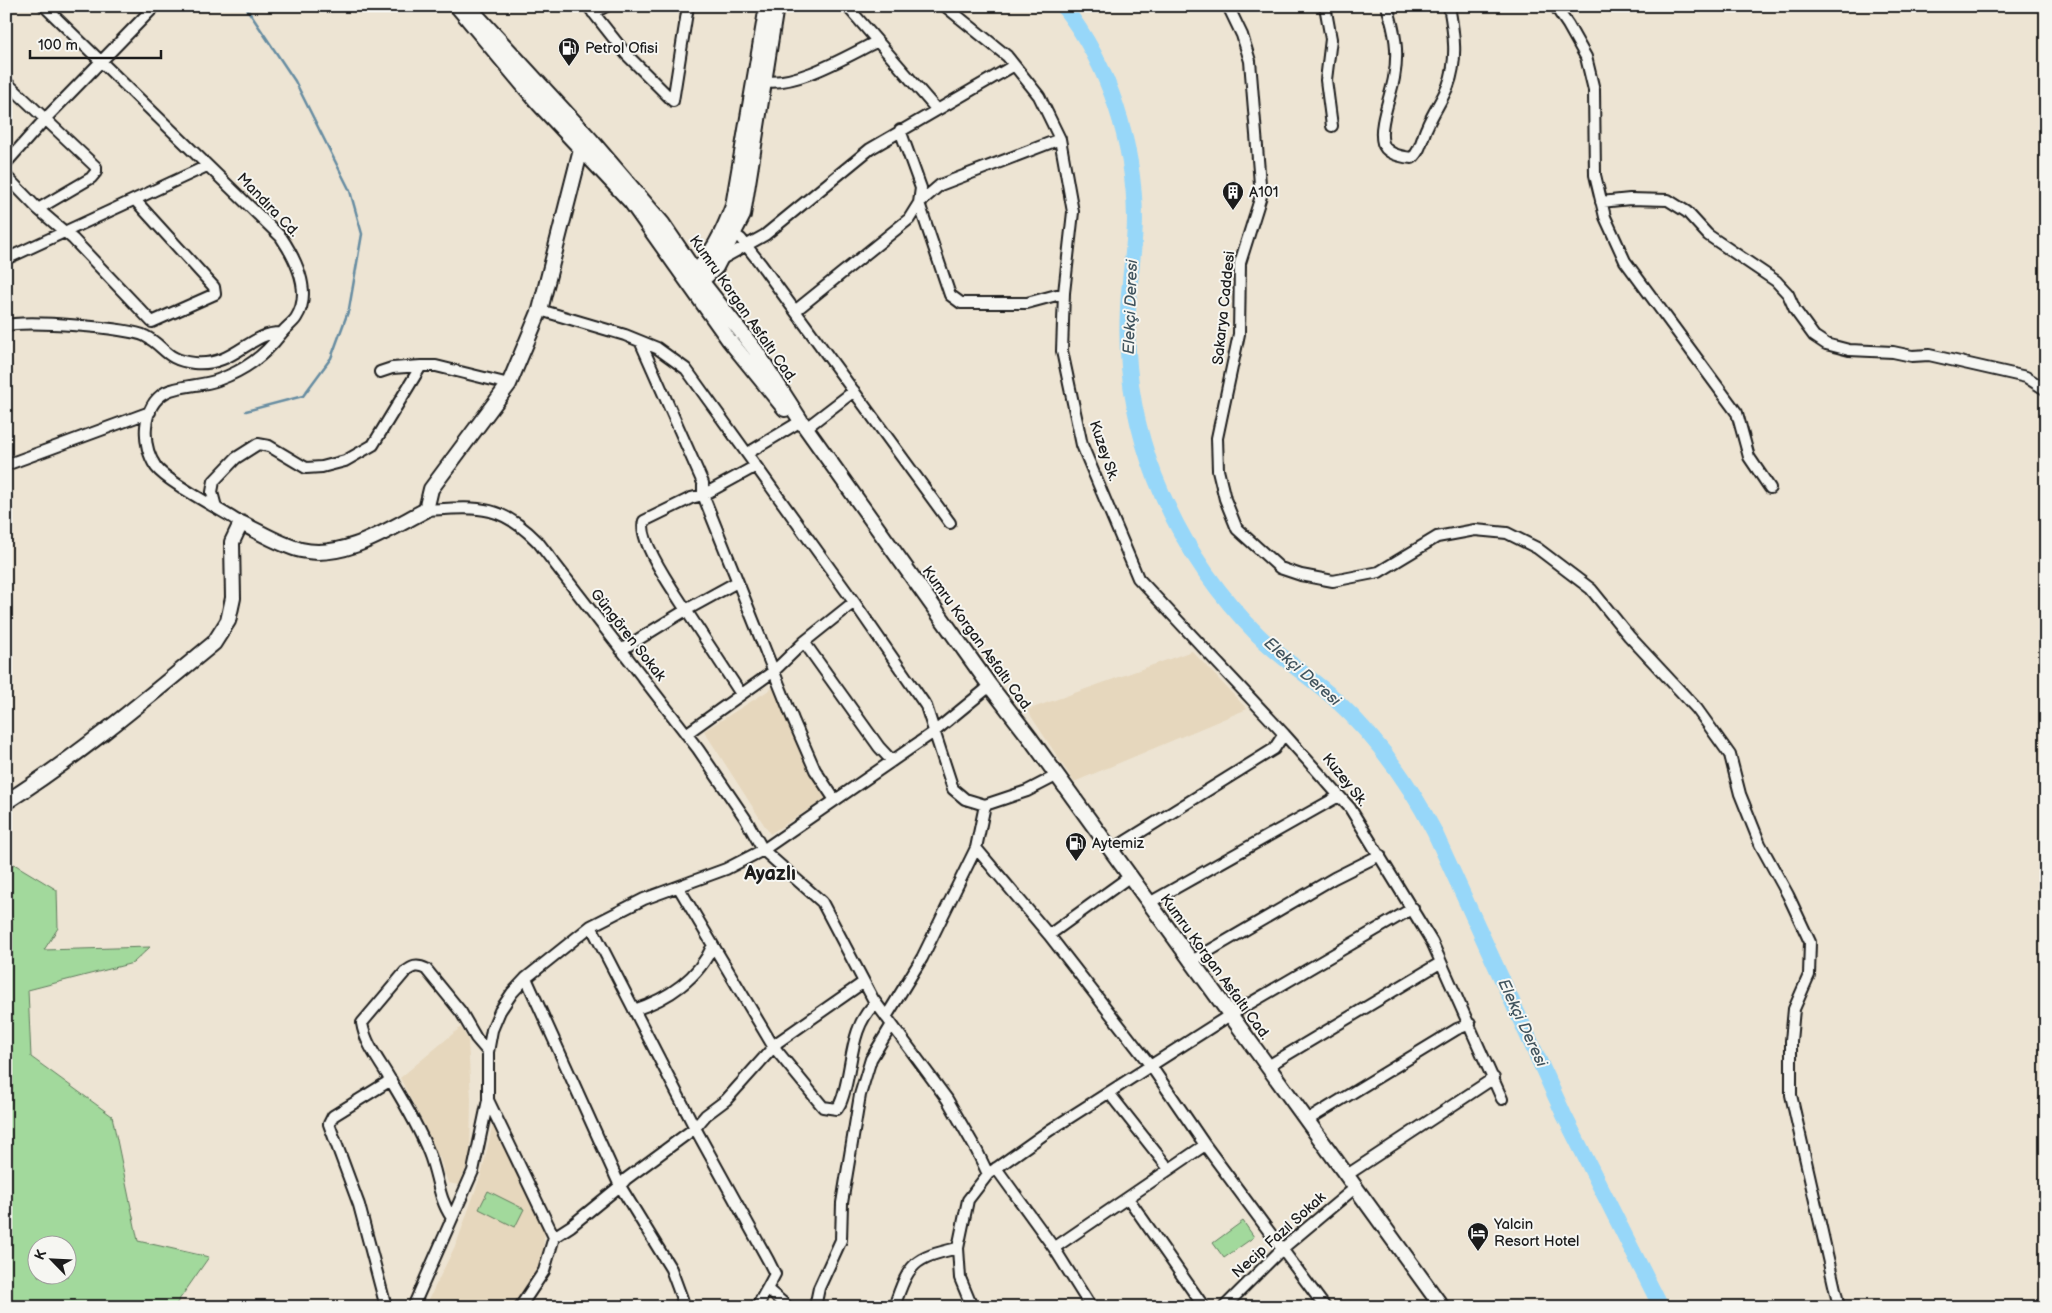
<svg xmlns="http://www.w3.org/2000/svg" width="2052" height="1313" font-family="'Balsamiq Sans',sans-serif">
  <rect width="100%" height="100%" fill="#ede4d3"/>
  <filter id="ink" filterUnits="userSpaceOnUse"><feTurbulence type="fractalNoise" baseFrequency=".02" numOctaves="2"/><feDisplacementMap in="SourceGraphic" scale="10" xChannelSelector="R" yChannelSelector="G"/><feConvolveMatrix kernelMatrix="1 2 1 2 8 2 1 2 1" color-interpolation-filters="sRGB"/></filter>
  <g filter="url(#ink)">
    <path fill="#e6d7bd" d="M1192,651L1247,709L1074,782L1027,710Z
      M774,687L825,799L770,834L704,731Z
      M461,1027L468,1040L471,1099L470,1158L459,1185L448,1183L439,1156L436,1157L426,1129L400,1078Z
      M493,1123L503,1134L545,1228L542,1261L512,1307H425L457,1242L482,1172Z"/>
    <path fill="#a2d99c" stroke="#5f7a5c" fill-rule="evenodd" d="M14,864L57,890L58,928L44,950L150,947L133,963L28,990L31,1057L112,1116L138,1241L209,1257L174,1307H6V873ZM38,1246H68V1276H38Z
      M488,1191L524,1209L515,1227L479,1209Z
      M1243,1221L1254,1237L1224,1258L1213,1243Z"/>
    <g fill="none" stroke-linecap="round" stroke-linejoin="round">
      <path stroke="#668ca1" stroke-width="2.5" d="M245,6L295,81L350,191L362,234L349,309L331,358L303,396L246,411"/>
      <path stroke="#97d7f9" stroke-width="16" d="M1063,6C1110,66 1134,144 1135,219C1135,249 1129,279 1128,309C1125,366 1134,423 1155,477C1178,536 1213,590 1258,635C1282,659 1310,677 1335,699C1376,737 1408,781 1434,831L1564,1115L1661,1307"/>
      <g stroke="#1c1c1c" stroke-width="14">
        <path id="street" d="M44,6L281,237C295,258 313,292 296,318C292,324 285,328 281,334C263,357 245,370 218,380C203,386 179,385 166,392C141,406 141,445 156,467C168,483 222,510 241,523
          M588,6L626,54L673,101
          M847,6L937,110
          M945,6L1007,56L1039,96L1060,139L1073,212L1064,293L1062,351L1082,445L1138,578L1284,734L1350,808L1432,942L1502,1099
          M1228,6L1242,35L1250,61L1261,196L1240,263L1239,334L1217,438L1218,470L1225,499L1237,529L1280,568L1301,575L1333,581L1379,572L1437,537L1475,530L1507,533L1537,548L1591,589L1629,636L1697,709L1730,755L1740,794L1760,844L1788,895L1810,942L1809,975L1794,1009L1791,1041V1095L1839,1307
          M1325,6L1331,39L1326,80L1332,126
          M1387,6C1395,32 1399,51 1394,78C1391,96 1378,126 1383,143C1386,154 1402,157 1412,158C1421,151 1422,137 1427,127C1433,113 1442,100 1448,86C1458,60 1454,33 1449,6
          M1555,6L1568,25L1586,57L1594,90L1595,175L1605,217L1625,261L1737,413L1749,457L1770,488
          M593,13L606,6
          M764,81C796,87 847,56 876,42
          M6,82L96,167V172L91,178L38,209
          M673,101L688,6
          M900,130L921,188L919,203L950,295L961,303H1027L1064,293
          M6,163L46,118L155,6
          M6,176L38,209L73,239L152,322
          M135,200L214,287L215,294L152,322
          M1601,202L1630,199L1668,200L1687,212L1708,235L1776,281L1788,294L1795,310L1814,336L1826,344L1849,350L1893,352L1912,356L1929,355L2026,377L2046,390
          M728,230L741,239L760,263L950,523
          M6,259L207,166
          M720,260L765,235L870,149L1013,66
          M540,310L625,335L657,348L686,369L854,602L926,706L953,789L965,799L985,805L1027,791L1056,776
          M795,311L909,219L919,203L940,185L1060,139
          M6,326C21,319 131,328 145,336C165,346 165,360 194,363C234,367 250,332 281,333
          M640,341L703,483V495L794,722L815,770L835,800
          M380,372L392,368L421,366
          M806,428L854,391
          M748,453L801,421
          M6,465L150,412
          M216,507L212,492L214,481L236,458L258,444L269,446L306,468L322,467L345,461L373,445L421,366H436L509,384
          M426,510C477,507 500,503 538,542L698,749L745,818L763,850L822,902L873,999L947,1099L977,1151L988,1174
          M737,582L686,610C675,593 637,540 644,521L691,498L703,495L756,466
          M804,642L879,747L892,761
          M621,650L686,610L741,694
          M686,734L774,671L804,642L854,602
          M985,805L976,848L1049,935L1151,1066L1205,1145L1325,1307
          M1110,851L1274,749L1284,734
          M679,888L773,1046L823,1107L837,1109L840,1104C854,1073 847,1028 876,1003
          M1149,903L1339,796
          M591,926L695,1128L768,1260L775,1274L767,1289L788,1307
          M1049,935L1129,877
          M1190,962L1334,878L1380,855
          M526,978L620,1186L671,1269L685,1307
          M634,1010C668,999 699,978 713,945
          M886,1017L922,958L976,848
          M1268,1066L1440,963
          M1109,1093L1169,1169
          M488,1100L554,1237L544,1271L520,1307
          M1306,1121L1457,1029L1470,1024
          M996,1168L1054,1248L1091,1307
          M1347,1175L1494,1078
          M1128,1198L1204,1307
          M452,1218C438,1198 438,1175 429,1153C419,1128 405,1104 391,1081C381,1063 365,1044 362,1023L405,972C412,967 416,964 426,969L461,1012L476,1038L488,1052
          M554,1237L571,1226L620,1186L626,1179L695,1128L706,1115L726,1100L778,1042L864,982
          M1054,1248L1205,1145
          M386,1307L359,1205L329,1124L333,1116L391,1080
          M413,1307L473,1171L488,1100V1052L492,1030L500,1011L512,993L526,978L591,926L644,899L726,869L763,850L934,732L990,686
          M757,1307L767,1289
          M815,1307L819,1288L841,1240L842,1203L860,1095L871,1059L891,1026
          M894,1307C909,1263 913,1258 958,1248
          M972,1307L960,1278L958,1248L968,1200L988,1174L1050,1130L1230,1015L1413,908
          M1224,1307L1282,1249L1356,1187"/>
      </g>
      <g stroke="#1c1c1c" stroke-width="18">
        <path id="secondary" d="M457,6L539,104L631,202L729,340L785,409
          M468,6L591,140L662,223L702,282L756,351L801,421L990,686L1030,738L1442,1307
          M690,278C711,258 723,232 733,206L767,6
          M695,287L716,267L743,215L776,6
          M6,802C80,755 147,698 214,643L228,621L233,598L232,542L241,523C260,532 280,545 301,550C344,560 389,529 426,510L431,489L509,384L540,310L581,149"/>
      </g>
      <use href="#street" stroke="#f6f6f2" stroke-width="10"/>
      <use href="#secondary" stroke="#f6f6f2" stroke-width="14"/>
    </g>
  </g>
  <defs>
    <g id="fuel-pin" transform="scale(1.125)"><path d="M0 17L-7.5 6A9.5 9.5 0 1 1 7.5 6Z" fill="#1c1c1c" stroke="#f6f6f2"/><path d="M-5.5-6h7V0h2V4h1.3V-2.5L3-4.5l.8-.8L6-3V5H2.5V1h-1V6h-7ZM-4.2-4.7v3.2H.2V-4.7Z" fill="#fff"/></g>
    <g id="building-pin" transform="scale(1.125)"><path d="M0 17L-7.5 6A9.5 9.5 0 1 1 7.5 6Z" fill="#1c1c1c" stroke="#f6f6f2"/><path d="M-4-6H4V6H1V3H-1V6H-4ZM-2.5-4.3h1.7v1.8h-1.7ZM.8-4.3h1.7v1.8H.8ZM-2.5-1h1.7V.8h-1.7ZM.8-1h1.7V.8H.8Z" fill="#fff"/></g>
    <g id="hotel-pin" transform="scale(1.125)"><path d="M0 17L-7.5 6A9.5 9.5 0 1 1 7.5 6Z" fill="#1c1c1c" stroke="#f6f6f2"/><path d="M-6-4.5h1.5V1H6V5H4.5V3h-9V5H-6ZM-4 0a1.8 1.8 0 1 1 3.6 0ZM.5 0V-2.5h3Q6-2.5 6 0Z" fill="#fff"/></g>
  </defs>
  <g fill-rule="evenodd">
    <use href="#fuel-pin" x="569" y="48"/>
    <use href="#building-pin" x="1233" y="192"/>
    <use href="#fuel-pin" x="1076" y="843"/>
    <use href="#hotel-pin" x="1478" y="1233"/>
  </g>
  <g text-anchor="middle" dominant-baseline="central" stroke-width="4" stroke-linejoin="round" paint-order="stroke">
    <g font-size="15" fill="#1c1c1c" stroke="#f6f6f2" text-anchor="start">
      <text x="585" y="48">Petrol Ofisi</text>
      <text x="1249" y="192">A101</text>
      <text x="1092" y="843">Aytemiz</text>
      <text x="1494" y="1224">Yalcin<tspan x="1494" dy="17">Resort Hotel</tspan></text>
    </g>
    <g font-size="15" fill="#1c1c1c" stroke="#f6f6f2">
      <text transform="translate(268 205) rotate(46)">Mandıra Cd.</text>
      <text transform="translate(1224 308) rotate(-84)">Sakarya Caddesi</text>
      <text transform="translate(743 309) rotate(55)">Kumru Korgan Asfaltı Cad.</text>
      <text transform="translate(1104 451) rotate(71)">Kuzey Sk.</text>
      <text transform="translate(628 635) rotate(52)">Güngören Sokak</text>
      <text transform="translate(977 639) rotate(54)">Kumru Korgan Asfaltı Cad.</text>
      <text transform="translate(1345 780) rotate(51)">Kuzey Sk.</text>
      <text transform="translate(1215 967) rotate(54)">Kumru Korgan Asfaltı Cad.</text>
      <text transform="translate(1279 1235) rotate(-42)">Necip Fazıl Sokak</text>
    </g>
    <g font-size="16" font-style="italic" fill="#41545e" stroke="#f6f6f2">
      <text transform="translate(1131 307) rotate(-88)">Elekçi Deresi</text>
      <text transform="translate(1302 672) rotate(41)">Elekçi Deresi</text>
      <text transform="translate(1522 1023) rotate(65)">Elekçi Deresi</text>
    </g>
    <g font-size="20" font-weight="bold" fill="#1c1c1c" stroke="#f6f6f2">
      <text x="770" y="874">Ayazlı</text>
    </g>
  </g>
  <rect width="2052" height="1313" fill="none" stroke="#f6f6f2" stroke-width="25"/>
  <rect x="12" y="12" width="2027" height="1288" fill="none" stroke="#1c1c1c" stroke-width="2" filter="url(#ink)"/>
  <g transform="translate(52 1260) rotate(294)"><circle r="24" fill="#f6f6f2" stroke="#9f9f9c"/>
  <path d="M0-4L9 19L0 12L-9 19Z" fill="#1c1c1c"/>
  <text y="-8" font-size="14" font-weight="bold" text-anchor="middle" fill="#1c1c1c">K</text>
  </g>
  <path d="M30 50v8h131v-8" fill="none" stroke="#1c1c1c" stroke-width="2.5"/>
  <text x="38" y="50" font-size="15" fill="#1c1c1c" stroke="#f6f6f2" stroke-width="4" paint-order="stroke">100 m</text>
</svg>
